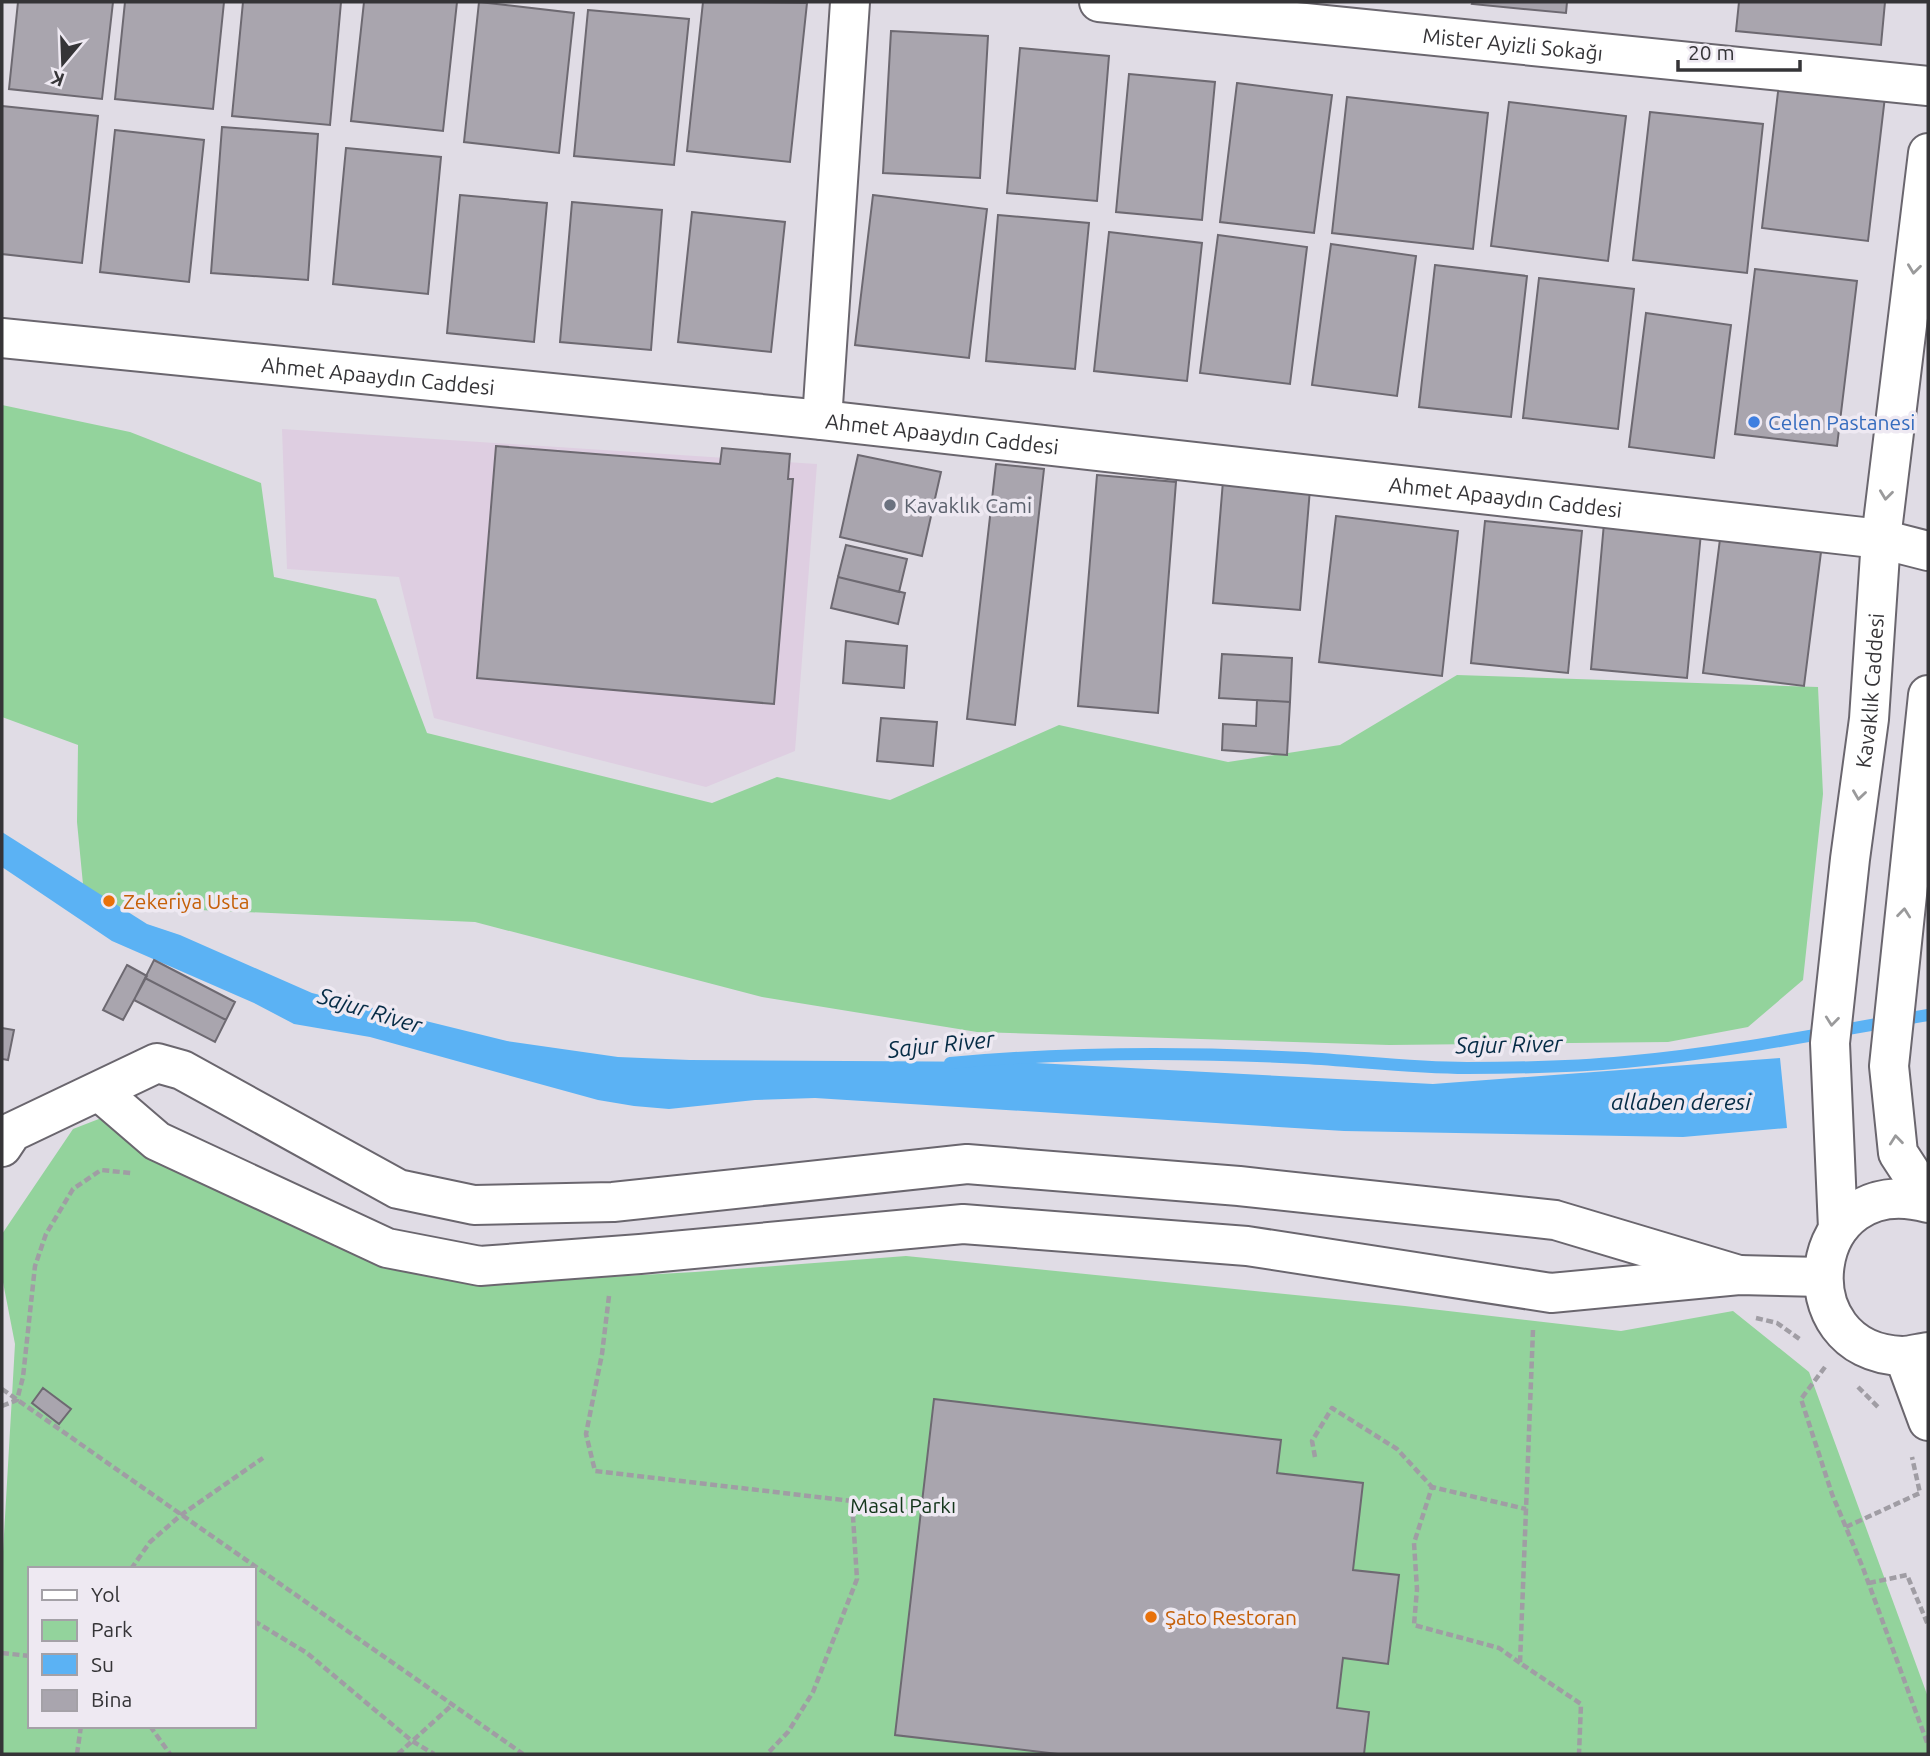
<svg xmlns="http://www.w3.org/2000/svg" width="1930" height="1756" font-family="Ubuntu,sans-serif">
  <rect width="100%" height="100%" fill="#e0dce5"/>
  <path fill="#decee1" d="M282,429L817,464L795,751L706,787L434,718L399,577L287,569Z"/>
  <path fill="#93d39c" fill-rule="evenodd" d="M2,405L130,432L261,483L274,577L376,599L427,733L712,803L777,777L890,800L1059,725L1228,762L1340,745L1457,675L1818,687L1823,794L1803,980L1748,1027L1668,1042L1389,1045L977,1032L762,997L475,922L85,905L77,822L78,745L2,717Z
    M104,1117L483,1284L695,1272L906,1256L1405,1306L1621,1331L1733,1311L1809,1372L1928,1697V1754H2V1569L15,1344L2,1277V1234L73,1129ZM30,1569H254V1726H30Z"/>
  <path fill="#5bb2f4" d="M2,832L147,924L180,935L312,993L507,1041L618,1057L690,1060L1017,1062L1433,1084L1780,1058L1787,1128L1683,1137L1344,1131L815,1098L755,1100L669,1109L634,1106L598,1100L370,1037L294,1024L254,1003L112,941L2,867Z"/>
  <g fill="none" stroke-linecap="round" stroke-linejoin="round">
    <path stroke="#5bb2f4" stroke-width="12" d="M950,1063C1067,1052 1186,1052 1304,1058C1358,1061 1412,1068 1467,1068C1520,1068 1573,1067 1625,1062C1727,1053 1828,1032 1928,1015"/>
  </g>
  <path fill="#a9a5ae" stroke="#6d6971" stroke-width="2" d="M18,2H113L102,99L9,89Z
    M125,2H224L213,109L115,99Z
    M243,2H341L330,125L232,116Z
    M364,2H457L443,131L351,121Z
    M479,2L574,13L559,153L464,142Z
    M703,2L807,3L790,162L687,151Z
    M1473,2H1567L1566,13L1472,4Z
    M1739,2H1885L1881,45L1736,31Z
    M588,10L689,19L674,165L574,156Z
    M891,31L988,36L980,178L883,173Z
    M1020,48L1109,56L1097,201L1007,193Z
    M1129,74L1215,82L1202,220L1116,212Z
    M1780,75L1886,88L1868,241L1762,228Z
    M1237,83L1332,95L1314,233L1220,222Z
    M1347,97L1488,113L1473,249L1332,233Z
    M1509,102L1626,116L1608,261L1491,246Z
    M2,106L98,116L82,263L2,254Z
    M1650,112L1763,124L1747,273L1633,260Z
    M222,127L318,134L308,280L211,273Z
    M115,130L204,140L189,282L100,272Z
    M346,148L441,157L428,294L333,284Z
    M460,195L547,203L534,342L447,333Z
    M873,195L987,209L969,358L855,345Z
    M572,202L662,210L651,350L560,342Z
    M692,212L785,222L771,352L678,342Z
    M998,215L1089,223L1075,369L986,361Z
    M1109,232L1202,243L1187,381L1094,371Z
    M1218,235L1307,247L1290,384L1200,373Z
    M1331,244L1416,256L1397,396L1312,385Z
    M1435,265L1527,276L1511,417L1419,407Z
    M1755,269L1857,281L1837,446L1735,434Z
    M1539,278L1634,289L1618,429L1523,418Z
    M1646,313L1731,325L1714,458L1629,447Z
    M496,446L720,464L722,448L790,454L788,479H793L774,704L477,678Z
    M858,455L941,472L922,556L840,537Z
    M996,464L1044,469L1015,725L967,719Z
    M1097,475L1176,482L1158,713L1078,706Z
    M1223,481L1310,489L1300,610L1213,603Z
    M1336,516L1458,531L1442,676L1319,662Z
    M1485,521L1582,531L1568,673L1471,663Z
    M1604,523L1701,533L1687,678L1591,669Z
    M1720,539L1821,552L1804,686L1703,673Z
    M846,545L907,559L899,592L838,577Z
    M838,577L905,593L898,624L831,608Z
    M846,641L907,646L904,688L843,683Z
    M1222,654L1292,658L1290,702L1219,698Z
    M1257,700L1290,702L1287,755L1222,750L1223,724L1256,726Z
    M881,718L937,722L933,766L877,761Z
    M154,960L235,1002L226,1020L145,978Z
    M127,965L147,976L123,1020L103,1010Z
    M145,978L226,1020L215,1042L134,1000Z
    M2,1028L14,1030L8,1060L2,1059Z
    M43,1388L71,1409L59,1424L32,1403Z
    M934,1399L1281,1440L1277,1473L1363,1483L1353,1570L1399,1575L1388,1664L1343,1658L1337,1708L1369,1712L1364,1754H1058L895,1735Z"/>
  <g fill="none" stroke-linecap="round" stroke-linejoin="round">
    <g stroke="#6a666e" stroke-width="42">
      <g id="minor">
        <path id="s1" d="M1099,2L1928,86"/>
        <path id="s2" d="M2,338L822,420L1881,539L1928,551"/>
        <path d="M822,420L850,2"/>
        <path d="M1928,695L1889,1066L1898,1153L1928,1199"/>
        <path d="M100,1092L157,1141L387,1248L480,1266L640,1254L963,1224L1247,1246L1551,1293L1739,1275L1822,1277"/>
        <path d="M2,1147L12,1132L157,1063L182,1070L398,1189L474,1205L613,1202L967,1164L1239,1186L1555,1220L1739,1275"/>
        <path d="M1928,1203C1805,1169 1784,1352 1902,1356C1910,1356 1920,1353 1928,1352"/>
        <path id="s3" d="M1838,1229L1830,1043L1850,859L1869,719L1881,539L1928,153"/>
        <path d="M1904,1356L1928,1421"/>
      </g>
    </g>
    <path stroke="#a09da4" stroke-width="4.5" stroke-dasharray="7 3.5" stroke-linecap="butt" d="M609,1296L602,1354L586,1434L595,1471L852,1501L857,1579L813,1692L788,1732L767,1754
      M1756,1318L1777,1323L1801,1340
      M1533,1330L1520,1663L1581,1704L1579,1754
      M1825,1367L1801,1399L1832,1494L1863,1568L1928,1745
      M1858,1387L1879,1408
      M2,1389L523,1754
      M2,1406L17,1400L23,1377L35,1266L46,1234L73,1189L101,1170L131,1173
      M1315,1457L1312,1441L1332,1408L1397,1449L1432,1487
      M1846,1527L1920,1493L1912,1457
      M131,1569L150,1542L181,1515L263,1458
      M1869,1583L1907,1575L1928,1625
      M254,1621L307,1653L412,1741L434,1754
      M2,1653L30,1656
      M1520,1663L1499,1648L1414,1625L1417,1589L1414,1543L1432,1487L1526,1509
      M150,1726L170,1754
      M77,1754L81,1726
      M398,1754L452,1705"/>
    <use href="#minor" stroke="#fff" stroke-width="38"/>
  </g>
  <defs><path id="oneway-chevron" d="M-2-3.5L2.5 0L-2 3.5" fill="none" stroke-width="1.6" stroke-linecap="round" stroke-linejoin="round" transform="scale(1.75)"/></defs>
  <g stroke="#9a9a9b">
    <use href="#oneway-chevron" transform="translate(1914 269) rotate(97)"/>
    <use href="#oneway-chevron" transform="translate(1886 495) rotate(97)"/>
    <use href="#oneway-chevron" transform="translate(1859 795) rotate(98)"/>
    <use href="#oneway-chevron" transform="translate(1904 913) rotate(-84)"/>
    <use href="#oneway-chevron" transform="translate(1832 1021) rotate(96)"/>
    <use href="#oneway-chevron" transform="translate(1896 1140) rotate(-96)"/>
  </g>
  <circle fill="#3f7fe0" stroke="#eee9f2" stroke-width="2.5" cx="1754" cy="422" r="7"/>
  <circle fill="#6b7280" stroke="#eee9f2" stroke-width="2.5" cx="890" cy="505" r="7"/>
  <g fill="#e8710a" stroke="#eee9f2" stroke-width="2.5">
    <circle cx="109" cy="901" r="7"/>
    <circle cx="1151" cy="1617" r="7"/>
  </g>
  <g text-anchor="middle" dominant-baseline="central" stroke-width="7" stroke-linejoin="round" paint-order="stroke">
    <g font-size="21" fill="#353437" stroke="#eee9f2">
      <text stroke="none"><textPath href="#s1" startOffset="416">Mister Ayizli Sokağı</textPath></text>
      <text stroke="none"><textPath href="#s2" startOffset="378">Ahmet Apaaydın Caddesi</textPath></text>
      <text stroke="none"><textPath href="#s2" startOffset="945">Ahmet Apaaydın Caddesi</textPath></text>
      <text stroke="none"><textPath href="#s2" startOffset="1512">Ahmet Apaaydın Caddesi</textPath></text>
      <text stroke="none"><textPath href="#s3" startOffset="541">Kavaklık Caddesi</textPath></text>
    </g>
    <g font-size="21" fill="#366cbe" stroke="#eee9f2" text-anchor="start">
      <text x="1768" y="422">Celen Pastanesi</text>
    </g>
    <g font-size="21" fill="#5b616d" stroke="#eee9f2" text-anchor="start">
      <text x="904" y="505">Kavaklık Cami</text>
    </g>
    <g font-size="21" fill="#c56008" stroke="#eee9f2" text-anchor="start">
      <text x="123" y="901">Zekeriya Usta</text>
      <text x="1165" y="1617">Şato Restoran</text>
    </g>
    <g font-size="21" fill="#13351a" stroke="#eee9f2">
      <text x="903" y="1505">Masal Parkı</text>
    </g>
    <g font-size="23" font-style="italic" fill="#062c46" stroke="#eee9f2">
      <text transform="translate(370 1010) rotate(17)">Sajur River</text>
      <text transform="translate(941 1044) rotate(-6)">Sajur River</text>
      <text transform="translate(1509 1044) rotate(-1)">Sajur River</text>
      <text x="1681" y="1101">allaben deresi</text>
    </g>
  </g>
  <rect width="1930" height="1756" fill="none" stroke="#353437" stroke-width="7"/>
  <rect x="28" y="1567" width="228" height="161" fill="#eee9f2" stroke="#a4a1a7" stroke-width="2"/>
  <rect x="42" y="1590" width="35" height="10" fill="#ffffff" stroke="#a4a1a7" stroke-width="2"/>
  <text x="91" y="1602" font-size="21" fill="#353437">Yol</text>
  <rect x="42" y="1620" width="35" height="21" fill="#93d39c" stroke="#a4a1a7" stroke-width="2"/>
  <text x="91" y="1637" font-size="21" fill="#353437">Park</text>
  <rect x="42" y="1654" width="35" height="21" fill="#5bb2f4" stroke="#a4a1a7" stroke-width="2"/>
  <text x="91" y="1672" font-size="21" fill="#353437">Su</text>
  <rect x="42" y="1690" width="35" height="21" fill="#a9a5ae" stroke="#a4a1a7" stroke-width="2"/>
  <text x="91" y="1707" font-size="21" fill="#353437">Bina</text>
  <g transform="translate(63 63) rotate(199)" stroke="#eee9f2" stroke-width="5" paint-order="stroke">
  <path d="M0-5L12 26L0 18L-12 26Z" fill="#353437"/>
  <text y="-10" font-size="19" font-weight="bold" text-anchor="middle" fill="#353437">K</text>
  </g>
  <path d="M1678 60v10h122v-10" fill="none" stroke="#353437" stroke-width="3.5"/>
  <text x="1688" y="60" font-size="21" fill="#353437" stroke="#eee9f2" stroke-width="5" paint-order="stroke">20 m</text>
</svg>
